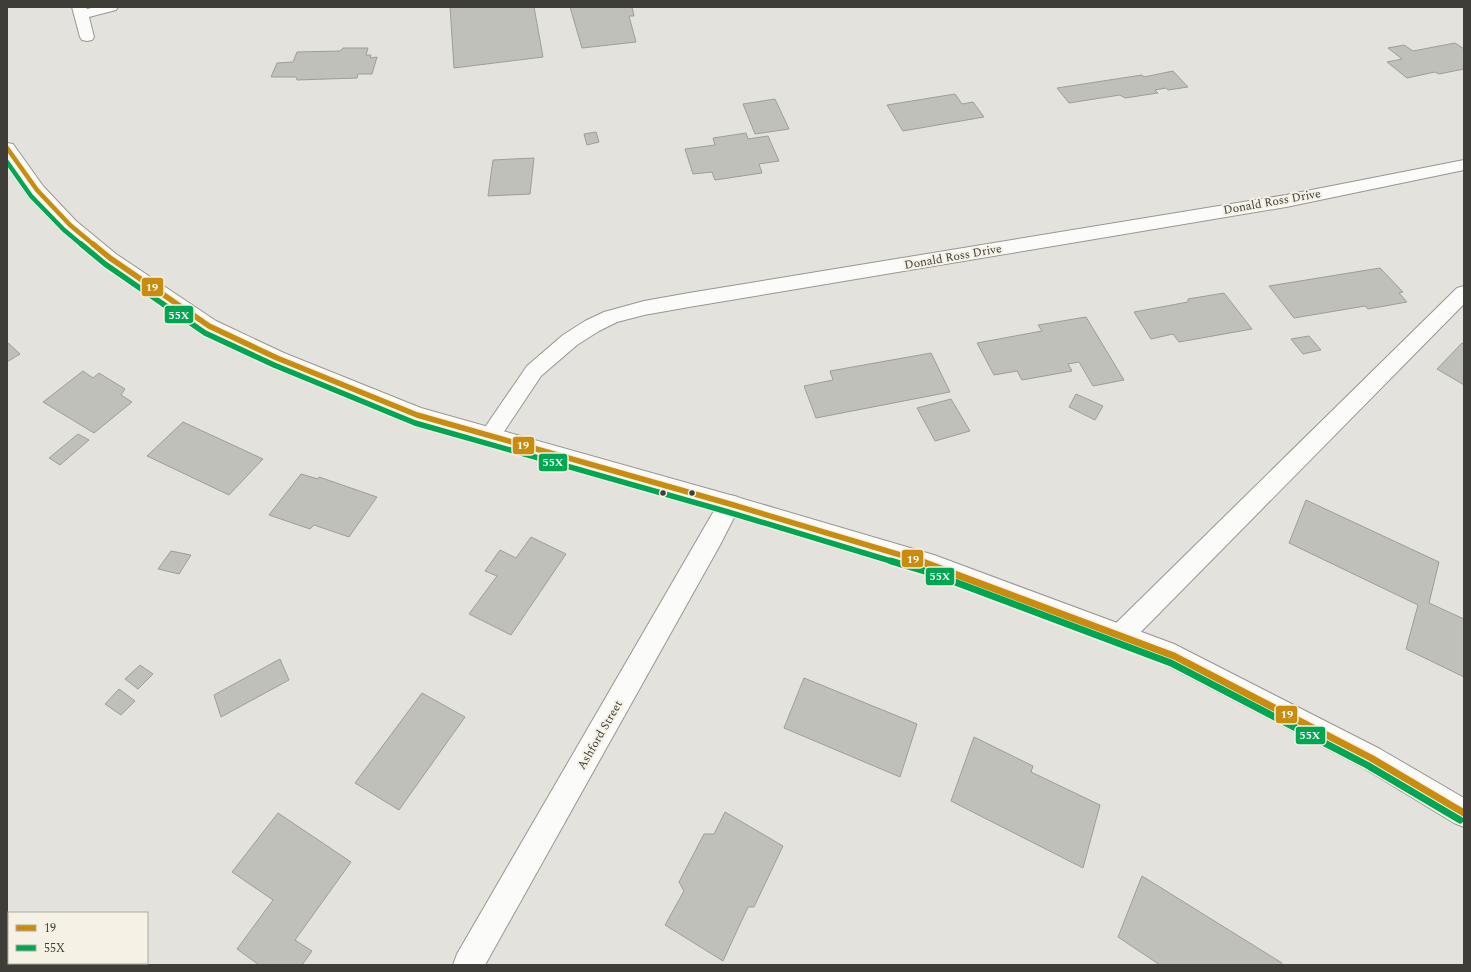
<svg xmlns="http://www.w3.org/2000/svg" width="1471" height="972" font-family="Spectral,serif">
  <rect width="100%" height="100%" fill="#e4e2dc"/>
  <path fill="#c0c0bb" stroke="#9e9d99" d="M450,7H534L543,57L454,68Z
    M570,7H632L634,16H629L636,42L582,48Z
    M1455,43L1464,49V69L1439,74L1435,72L1407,78L1387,62L1402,59L1388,48L1404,45L1413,51Z
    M343,48H368L366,55H371L370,58L377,57L372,74H358L357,78L297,80L296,77H271L277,63L293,62L297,52L340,51Z
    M1173,71L1188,87L1168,90L1166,88L1155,90L1158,93L1125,98L1120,95L1069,103L1057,88L1142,75L1144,77Z
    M955,94L962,104L973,102L984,117L903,131L887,105Z
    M775,99L789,129L755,134L743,104Z
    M596,132L599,142L587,145L584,134Z
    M746,133L748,139L768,136L779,161L759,164L762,173L715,180L712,172L693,174L685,149L715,145L713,138Z
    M534,158L530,194L488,196L493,160Z
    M1380,268L1403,292L1399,293L1407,302L1368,309L1365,306L1294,318L1269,286Z
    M1224,293L1252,329L1179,342L1173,334L1151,339L1134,312L1188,302V299Z
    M1086,317L1124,380L1093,386L1079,362L1068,364L1072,371L1022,380L1017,371L994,375L977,343L1042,331L1038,325Z
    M1309,336L1321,350L1303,354L1291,339Z
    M7,342L20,354L7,362Z
    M1462,343L1464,344V385L1437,369Z
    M931,353L950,392L816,418L804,386L833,380L830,371Z
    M83,371L93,378L99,373L125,389L121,395L132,402L94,433L43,402Z
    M1076,394L1103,406L1095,420L1069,407Z
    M951,399L970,431L935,441L917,408Z
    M183,422L263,459L229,495L147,456Z
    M78,434L89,440L60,465L49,458Z
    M301,474L318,479L319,477L377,497L349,537L314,525L310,529L269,515Z
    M1306,500L1439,562L1429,603L1464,619V677L1406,649L1418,605L1289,543Z
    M531,537L566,554L511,635L469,614L497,576L485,571L500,550L516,558Z
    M171,551L191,555L179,574L158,569Z
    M280,659L289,680L221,717L214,695Z
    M140,665L153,674L138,689L125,679Z
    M804,678L917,724L900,777L784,728Z
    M119,689L135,701L121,715L105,704Z
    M422,693L465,717L399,810L355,783Z
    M974,737L1033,766L1031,772L1100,805L1083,868L951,801Z
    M725,812L783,846L754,907H748L723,961L665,925L684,891L679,882L704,834H714Z
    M278,813L351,862L295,940L312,951L302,965H259L237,949L273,900L232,872Z
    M1142,876L1282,963L1281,965H1160L1118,937Z"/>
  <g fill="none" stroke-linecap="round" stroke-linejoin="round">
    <g stroke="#989692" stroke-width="2">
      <path id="lane" d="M72,7H86L87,9L95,7H118L116,10L89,17L94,37L92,40L87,41L82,40L80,37Z
        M1464,286V304L1129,644L1120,647L1111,644L1108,636L1111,628L1457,288Z"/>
    </g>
    <g stroke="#989692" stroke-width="2">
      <path id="street" d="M730,495L738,497L741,504L720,545L485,965H453L457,954L722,497Z"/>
    </g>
    <g stroke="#989692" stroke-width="2">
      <path id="secondary" d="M1464,160V170L1286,207L689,307L644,315L617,322L599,331L577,345L541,376L497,442L490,445L483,442L479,436L527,366L563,335L585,321L604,312L644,301L689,293L1286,195Z"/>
    </g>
    <g stroke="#989692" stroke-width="2">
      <path id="primary" d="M7,143L13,144L43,186L76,221L116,254L216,321L284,353L421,408L730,495L934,555L1174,644L1380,749L1464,798V827L1454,823L1362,767L1166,665L932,575L730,513L417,423L270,363L202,331L104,262L64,229L31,194L7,160Z"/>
    </g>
    <use href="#lane" fill="#fbfbfa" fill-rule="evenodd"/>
    <use href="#street" fill="#fbfbfa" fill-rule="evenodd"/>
    <use href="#secondary" fill="#fbfbfa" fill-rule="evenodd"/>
    <use href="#primary" fill="#fbfbfa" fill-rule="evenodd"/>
    <g stroke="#f5f1e5" stroke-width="6">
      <path id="bus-1-far2" d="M7,148L37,190L70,225L94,245"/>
    </g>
    <g stroke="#f5f1e5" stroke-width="8">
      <path id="bus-1-far1" d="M93,244L110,258L209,326L277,358L417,415L730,504L924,562"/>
    </g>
    <g stroke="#f5f1e5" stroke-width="10">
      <path id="bus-1" d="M920,561L1174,656L1371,758L1464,813"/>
    </g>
    <g stroke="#f5f1e5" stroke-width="6">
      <path id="bus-2-far2" d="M7,162L31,196L64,230L82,245"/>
    </g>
    <g stroke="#f5f1e5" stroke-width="8">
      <path id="bus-2-far1" d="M81,244L105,264L205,333L274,365L415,423L728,512L894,562"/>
    </g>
    <g stroke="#f5f1e5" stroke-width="10">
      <path id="bus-2" d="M891,561L931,573L1171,663L1367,765L1460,820"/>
    </g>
    <use href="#bus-1-far2" stroke="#c98c0e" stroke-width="4.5"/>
    <use href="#bus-1-far1" stroke="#c98c0e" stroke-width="5.5"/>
    <use href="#bus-1" stroke="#c98c0e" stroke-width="7"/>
    <use href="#bus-2-far2" stroke="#00a651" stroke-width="4.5"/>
    <use href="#bus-2-far1" stroke="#00a651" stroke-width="5.5"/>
    <use href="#bus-2" stroke="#00a651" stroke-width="7"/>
  </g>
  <g fill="#3e3d38" stroke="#f5f1e5" stroke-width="1.5">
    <circle cx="663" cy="493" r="3.5"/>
    <circle cx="692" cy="493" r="3.5"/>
  </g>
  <g text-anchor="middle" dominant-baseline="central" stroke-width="4" stroke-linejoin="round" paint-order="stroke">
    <g font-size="12" fill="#3e3d38" stroke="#f5f1e5">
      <text transform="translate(1272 202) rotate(-10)">Donald Ross Drive</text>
      <text transform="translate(953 257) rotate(-10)">Donald Ross Drive</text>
      <text transform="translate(600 735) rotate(-60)">Ashford Street</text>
    </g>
  </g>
  <g stroke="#f5f1e5" stroke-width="1.5">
    <rect x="141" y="277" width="23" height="20" rx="4" fill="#c98c0e"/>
    <rect x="164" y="305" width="30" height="19" rx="4" fill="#00a651"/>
    <rect x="512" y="436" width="23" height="19" rx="4" fill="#c98c0e"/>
    <rect x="538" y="453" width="30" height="19" rx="4" fill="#00a651"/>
    <rect x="901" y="549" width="23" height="19" rx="4" fill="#c98c0e"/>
    <rect x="925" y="567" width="30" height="19" rx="4" fill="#00a651"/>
    <rect x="1275" y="705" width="23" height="19" rx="4" fill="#c98c0e"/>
    <rect x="1295" y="726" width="31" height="19" rx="4" fill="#00a651"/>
  </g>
  <g font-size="11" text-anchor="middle" font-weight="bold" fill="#fff">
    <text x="152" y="291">19</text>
    <text x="179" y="319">55X</text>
    <text x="523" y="449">19</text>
    <text x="553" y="466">55X</text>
    <text x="913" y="563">19</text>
    <text x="940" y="580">55X</text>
    <text x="1287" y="718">19</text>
    <text x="1310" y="739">55X</text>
  </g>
  <rect width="1471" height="972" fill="none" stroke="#3e3d38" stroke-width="16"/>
  <rect x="8" y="912" width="140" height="52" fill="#f5f1e5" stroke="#aca9a0"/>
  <rect x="16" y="925" width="20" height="6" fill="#c98c0e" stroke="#aca9a0"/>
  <text x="44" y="932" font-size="12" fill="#3e3d38">19</text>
  <rect x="16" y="945" width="20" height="6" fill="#00a651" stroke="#aca9a0"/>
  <text x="44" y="952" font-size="12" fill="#3e3d38">55X</text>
</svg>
